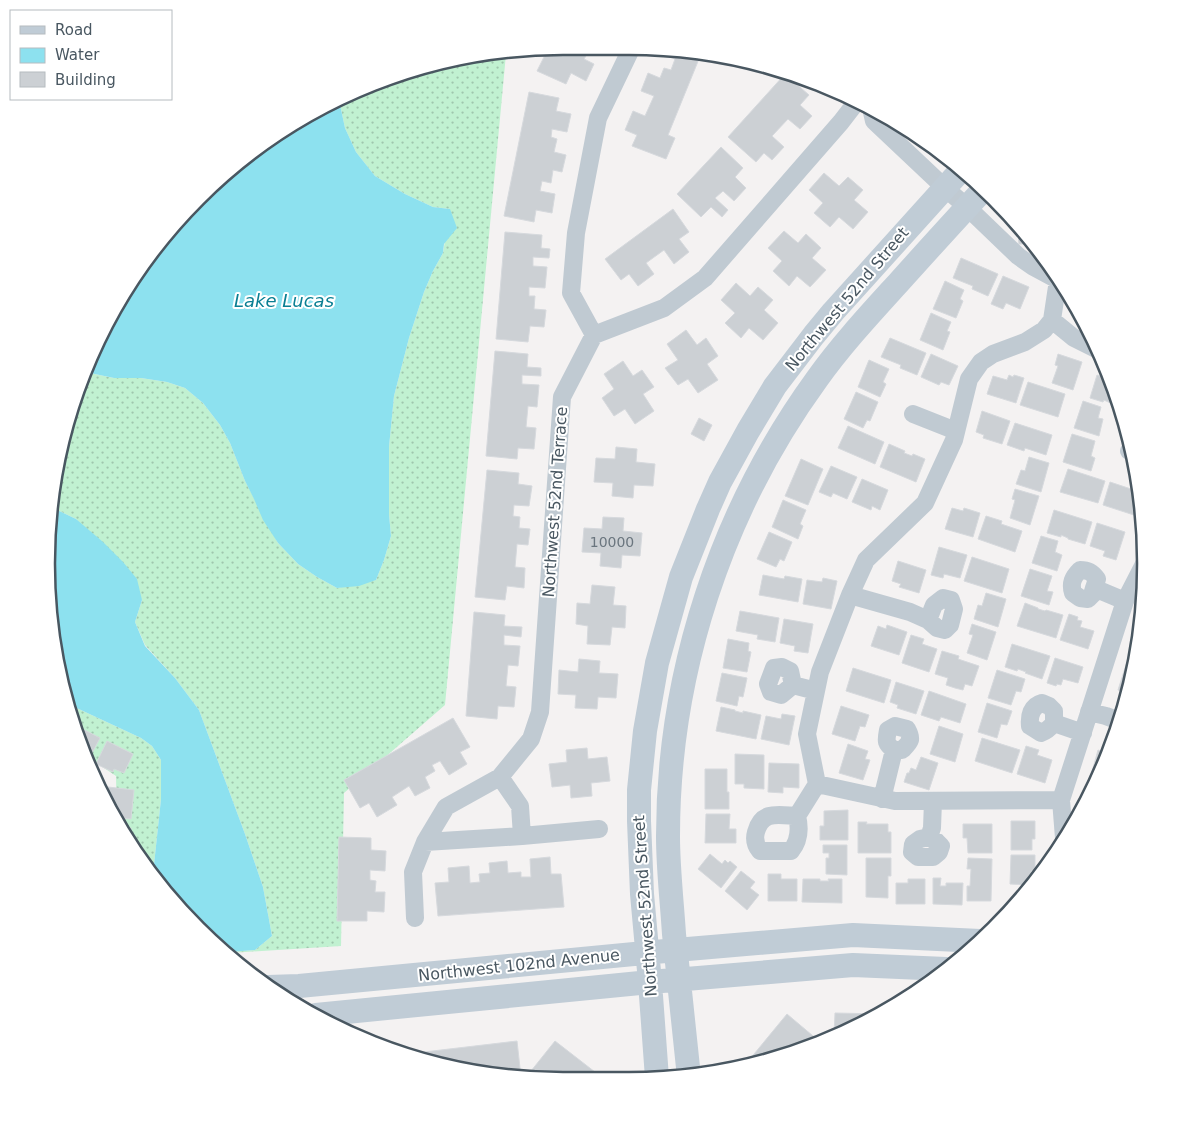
<svg xmlns="http://www.w3.org/2000/svg" width="1192" height="1127" font-family="'DejaVu Sans',sans-serif">
  <defs>
    <pattern id="grass-dots" width="8" height="8" patternUnits="userSpaceOnUse" patternTransform="scale(1.25)"><rect width="8" height="8" fill="#c1f1d1"/><path d="M2 2h.1M6 6h.1" fill="none" stroke="#9fc6ad" stroke-width="1.8" stroke-linecap="round"/></pattern>
  </defs>
  <rect width="100%" height="100%" fill="#f4f2f2"/>
  <path fill="url(#grass-dots)" d="M506,54L445,705L344,793L341,946L230,953L229,952L255,950L272,936L263,887L245,834L199,710L175,678L145,645L135,622L142,600L76,519L51,507V496L74,398L85,372L114,378H141L167,382L185,388L203,403L220,425L230,443L245,481L278,543L298,564L317,577L337,588L376,580L384,560L391,536L389,514V447L394,396L409,338L424,292L433,271L443,253L450,209L433,207L405,194L375,176L356,152L345,128L339,100L365,86L462,56Z
    M68,704L141,738L152,746L161,760V799L153,874L117,824L116,776L86,756L74,730Z"/>
  <path fill="#8de1ef" d="M339,100L345,128L356,152L375,176L405,194L433,207L450,209L457,228L444,244L443,253L433,271L424,292L409,338L394,396L389,447V514L391,536L384,560L376,580L359,586L337,588L317,577L298,564L278,543L263,520L254,499L245,481L230,443L220,425L203,403L185,388L167,382L141,378H114L85,372L115,305L175,222L276,134Z
    M51,507L76,519L103,542L123,562L137,579L142,600L135,622L145,646L175,678L199,710L245,834L263,887L272,936L255,950L229,952L175,905L153,874L161,799V760L152,746L141,738L68,704L51,631Z"/>
  <path fill="#ccd0d4" stroke="#d6d9dd" d="M663,47L701,54L668,135L675,138L666,159L632,146L637,135L625,130L633,111L645,116L654,96L641,91L648,73L660,78L664,68L671,70L675,59L658,52L660,48Z
    M589,51L584,59L594,64L586,81L571,73L566,84L537,71L546,53Z
    M785,74L809,95L800,105L812,116L800,129L788,119L772,136L784,147L772,160L764,153L756,162L728,137Z
    M529,92L559,98L556,111L571,114L567,132L552,129L551,137L557,139L554,152L566,155L562,172L553,170L551,183L542,181L540,191L555,194L552,213L536,210L534,222L504,216Z
    M721,147L743,168L735,177L746,188L734,201L723,191L715,198L728,210L722,217L711,207L701,217L677,194Z
    M824,173L839,186L848,177L863,190L854,200L868,212L853,229L839,217L830,227L814,213L823,203L809,190Z
    M673,209L689,232L679,239L689,252L674,264L664,250L646,263L654,274L638,286L629,274L621,280L605,259Z
    M784,231L798,243L806,234L821,248L812,258L826,270L810,287L797,276L789,286L773,271L782,261L768,248Z
    M505,232L542,235L541,248L550,249L549,258L533,257V266L547,267L545,288L529,287V296H535L534,309L546,310L544,327L530,326L528,342L496,339Z
    M1026,234L1029,238V244H1019L1018,235Z
    M961,258L998,274L988,296L972,289L973,286L953,278Z
    M1003,276L1029,287L1020,309L1006,303L1003,309L991,304Z
    M945,281L964,290L960,299L963,301L956,318L933,309Z
    M736,283L750,296L758,287L773,300L764,310L778,323L763,340L749,328L741,338L725,323L735,313L721,300Z
    M931,313L951,322L947,331L950,332L943,350L920,340Z
    M686,330L697,345L706,338L718,356L707,364L718,380L698,393L688,379L678,385L665,368L678,360L667,344Z
    M890,338L926,353L917,375L900,368L901,365L881,357Z
    M495,351L528,354L527,367L541,368V376L522,375V384L539,385L537,407L528,406L526,427L536,428L534,449L518,448L517,459L486,456Z
    M931,354L958,366L949,385L941,382L939,385L921,377Z
    M1058,354L1082,362L1073,390L1052,383L1058,366L1055,365Z
    M869,360L889,369L883,382L886,384L880,397L858,387Z
    M623,361L633,376L642,370L654,387L643,394L654,411L635,424L625,409L614,416L602,398L614,389L604,374Z
    M1009,375L1013,377L1014,375L1024,378L1016,403L987,394L993,376L1007,380Z
    M1097,375L1110,379L1118,398L1121,408L1104,400L1103,402L1090,398Z
    M1028,382L1065,394L1058,417L1020,405Z
    M856,392L878,402L870,421L867,420L863,428L844,419Z
    M1083,401L1101,407L1098,418L1103,419L1099,436L1074,428Z
    M982,411L1010,421L1002,444L983,438L984,435L976,432Z
    M699,418L712,425L704,441L691,434Z
    M1015,423L1052,435L1046,455L1025,448L1024,451L1007,445Z
    M848,426L884,442L875,464L838,448Z
    M1072,434L1095,441L1091,456L1095,458L1091,471L1063,462Z
    M889,444L905,451L904,453L912,456L913,454L925,459L916,482L880,467Z
    M616,447L637,449L636,462L655,464L653,486L634,485L633,498L612,496L613,483L594,482L596,458L615,459Z
    M1029,457L1049,463L1041,492L1016,484L1021,470L1025,471Z
    M801,459L823,469L808,505L785,496Z
    M831,466L857,477L847,499L833,493L831,497L819,492Z
    M1068,469L1105,481L1098,503L1060,492Z
    M487,470L519,473L518,484L532,486L529,506L514,505L513,516L520,517L519,528L530,529L528,545L517,544L515,567L525,568L524,588L507,586L505,600L475,597Z
    M862,479L888,490L880,510L872,506L871,510L852,502Z
    M1110,482L1140,492L1142,512L1140,517L1103,505Z
    M1015,489L1039,496L1030,525L1010,518L1015,500L1012,499Z
    M783,500L806,510L800,524L803,526L798,539L772,527Z
    M952,508L963,511L964,508L980,513L973,537L945,529Z
    M1054,510L1092,522L1085,544L1068,539V538L1061,535V537L1047,533Z
    M986,516L1002,521L1001,524L1022,531L1015,552L978,539Z
    M603,517L624,518L623,531L642,533L640,556L622,555L621,568L600,566L601,553L582,552L584,528L602,529Z
    M1097,523L1125,532L1116,560L1103,556L1105,551L1090,546Z
    M769,532L792,542L784,561L780,559L776,567L757,559Z
    M1041,536L1058,541L1055,552L1062,555L1057,571L1032,563Z
    M939,547L967,555L960,578L944,574L943,578L931,575Z
    M972,557L1009,569L1002,593L964,581Z
    M898,561L926,570L919,593L899,587L901,584L892,581Z
    M1030,569L1052,576L1047,591L1053,592L1049,605L1021,596Z
    M763,575L784,579L785,576L802,579L798,602L759,595Z
    M823,578L837,581L831,609L803,604L807,580L822,582Z
    M592,585L615,587L613,605L626,606L625,628L612,627L610,645L587,644L588,626L576,624L577,603L590,604Z
    M986,593L1006,599L998,627L974,619L978,605L982,606Z
    M1025,603L1038,608V609L1045,611L1046,610L1063,615L1056,638L1017,626Z
    M740,611L779,618L775,642L757,639L758,635L736,631Z
    M474,612L505,615L504,626L522,627L521,637L504,635V645L520,646L518,666L508,665L506,686L516,687L514,707L498,706L497,719L466,716Z
    M1069,614L1078,617L1077,620L1082,621L1080,627L1094,631L1088,649L1060,640Z
    M1141,616V617L1137,645L1132,644Z
    M784,619L813,624L808,653L794,651L795,646L780,643Z
    M972,624L996,632L987,660L967,653L973,635L969,634Z
    M887,625L907,632L899,655L871,646L878,626L886,629Z
    M911,635L924,639L922,644L937,649L929,672L902,663Z
    M728,639L749,643L748,651L751,652L747,672L723,668Z
    M1012,644L1050,656L1042,679L1025,673L1026,672L1018,669L1017,671L1005,667Z
    M942,651L959,656L958,659L979,666L972,686L965,684L963,690L955,688L946,685L948,678L935,674Z
    M1055,658L1083,667L1078,683L1063,679L1061,685L1057,684L1056,686L1047,683Z
    M579,659L600,661L599,673L618,674L616,698L598,697L597,709L575,708L576,695L558,694L559,670L578,672Z
    M1127,662L1134,664L1129,693L1118,690Z
    M853,668L891,680L884,703L846,691Z
    M997,670L1025,679L1021,692L1016,691L1011,705L988,698Z
    M722,673L747,678L743,697L739,696L737,706L716,701Z
    M896,682L924,691L916,714L897,708L898,705L890,702Z
    M929,691L966,704L960,723L941,717L939,721L921,715Z
    M987,703L1012,711L1007,725L1001,724L997,738L978,732Z
    M841,706L869,715L865,727L860,726L855,741L832,734Z
    M721,707L735,710V711L743,713V711L761,715L756,739L716,731Z
    M782,714L795,716L789,745L761,739L766,716L781,719Z
    M453,718L470,747L460,752L467,764L449,775L440,761L432,765L435,771L425,777L430,788L415,796L409,786L392,797L397,805L377,817L369,803L360,808L344,780Z
    M73,724L100,738L91,755L83,751L74,730Z
    M939,726L963,734L955,762L930,754Z
    M982,738L1020,750L1012,773L975,761Z
    M107,741L133,754L124,773L114,769L113,772L96,764Z
    M848,744L868,751L865,759L870,760L863,780L839,773Z
    M1026,746L1039,750L1037,755L1052,760L1045,783L1017,774Z
    M587,748L588,759L607,757L610,781L591,783L592,796L571,798L570,785L552,787L549,764L567,762L566,750Z
    M1098,750L1107,753L1097,781L1090,779Z
    M735,754L764,755V789L744,788V784H735Z
    M921,757L938,763L929,790L904,782L907,773H909L911,768L916,770Z
    M769,763L799,764V788L783,787V793L768,792Z
    M705,769H727V792H729V809H705Z
    M108,787L134,790L131,819L113,817L114,805H108Z
    M1084,797L1089,798L1078,815Z
    M848,810V840H820V826H824V811Z
    M706,814H730L729,829H736V843H705Z
    M1011,821H1035V839H1032V850H1011Z
    M858,822H867L866,824H888V832H891V853H858Z
    M963,824H992V853H968L967,838H963Z
    M118,826L131,828L130,842Z
    M339,837L371,838V850L386,851L385,871L370,870V880L376,881L375,892H385L384,912L367,911V921H337Z
    M823,845H847V875L826,874V858H829V853H823Z
    M710,854L722,864L725,860L728,863L730,861L737,867L721,888L698,869Z
    M1011,855H1035V871H1031V885L1010,884Z
    M550,857L551,874H561L564,907L438,916L435,883L449,882L448,868L469,866L470,883L480,882L479,874L490,873L489,863L507,861L508,873L521,872V877H531L530,859Z
    M866,858H891V876H888V898L866,897Z
    M968,858L992,859L991,901H967V886H970L971,869H967Z
    M741,871L755,882L750,888L759,895L747,910L725,891Z
    M768,874H781V879H797V901H768Z
    M933,878H941L940,886H946V883H963L962,905L933,904Z
    M803,879H820V881H829L828,879H842V903L802,902Z
    M908,879H925V904H896V883H908Z
    M1014,894L1022,897L1008,911Z
    M835,1013L881,1014L834,1035Z
    M787,1014L819,1041L817,1043L794,1053L745,1065Z
    M517,1041L521,1077L463,1071L407,1054Z
    M555,1041L604,1079L563,1081L541,1079L531,1071Z"/>
  <g fill="none" stroke-linecap="round" stroke-linejoin="round">
    <path stroke="#c0cad2" stroke-width="18" d="M871,108L874,121L945,188L967,207L1018,256L1032,266L1058,280
      M1052,320L1074,338L1096,349
      M594,335L571,293L576,233L598,118L631,49
      M913,414L956,431
      M1129,451L1131,452
      M1094,588L1092,595L1088,599L1080,598L1073,593C1070,583 1073,577 1080,570C1088,570 1092,572 1097,579L1094,588L1125,601
      M850,595L910,612L928,620L937,628L945,630L950,625L954,609L951,600L943,598L934,605L928,620
      M793,685L790,671L782,667L774,668L768,684L771,692L781,695L793,685L816,691
      M1089,712L1106,716L1119,721
      M1054,723C1050,728 1047,731 1041,733L1030,726C1029,716 1031,706 1042,703L1049,706L1054,711V723L1083,733
      M500,777L520,806L522,836
      M817,784L895,801L1061,800
      M882,799L894,750H902C910,742 913,740 907,729L895,726L888,730C886,741 885,743 894,750
      M797,816C778,815 762,810 756,832C754,839 756,846 760,851H791C799,841 800,828 797,816L817,784L807,734L816,691L820,672L850,595L866,560L925,503L954,440L969,379L981,362L993,354L1025,342L1044,330L1052,320L1058,280
      M929,837L937,842L941,846L939,852L933,857H918L912,852L913,844L920,839L929,837L932,828L933,801
      M1064,838L1061,800L1125,601L1144,564
      M425,842L522,836L599,829
      M415,918L413,872L425,842L446,807L500,777L531,739L540,712L562,397L594,335L664,308L705,278L841,122L858,100"/>
    <path stroke="#c0ccd6" stroke-width="24" d="M268,987L299,986L676,950L853,935L980,941
      M316,1015L650,982L853,965L946,969
      M689,1077C684,1029 679,982 674,934C672,902 668,869 668,836C668,673 721,511 817,379C842,344 871,313 900,281C927,251 955,220 983,190
      M657,1078L650,982L642,894L639,821V790L645,731L657,663L681,577L708,509L720,482L748,431L775,386L814,335L833,312L961,170"/>
  </g>
  <g text-anchor="middle" dominant-baseline="central" stroke-width="4" stroke-linejoin="round" paint-order="stroke">
    <g font-size="14" fill="#6a757e">
      <text x="612" y="542">10000</text>
    </g>
    <g font-size="16" fill="#495761" stroke="#fff">
      <text transform="translate(847 299) rotate(-50)">Northwest 52nd Street</text>
      <text transform="translate(555 502) rotate(-86)">Northwest 52nd Terrace</text>
      <text transform="translate(645 906) rotate(-94)">Northwest 52nd Street</text>
      <text transform="translate(519 965) rotate(-6)">Northwest 102nd Avenue</text>
    </g>
    <g font-size="18" font-style="italic" fill="#0a7f93" stroke="#fff">
      <text x="284" y="300">Lake Lucas</text>
    </g>
  </g>
  <path d="M0 0H1192V1127H0ZM563 55H629A508 508 0 0 1 1137 563V564A508 508 0 0 1 629 1072H563A508 508 0 0 1 55 564V563A508 508 0 0 1 563 55Z" fill="#fff" fill-rule="evenodd"/>
  <path fill="none" stroke="#495761" stroke-width="2.5" d="M563 55H629A508 508 0 0 1 1137 563V564A508 508 0 0 1 629 1072H563A508 508 0 0 1 55 564V563A508 508 0 0 1 563 55Z"/>
  <rect x="10" y="10" width="162" height="90" fill="#ffffff" stroke="#b6bcc0"/>
  <rect x="20" y="26" width="25" height="8" fill="#c0ccd6" stroke="#b6bcc0"/>
  <text x="55" y="35" font-size="15" fill="#495761">Road</text>
  <rect x="20" y="48" width="25" height="15" fill="#8de1ef" stroke="#b6bcc0"/>
  <text x="55" y="60" font-size="15" fill="#495761">Water</text>
  <rect x="20" y="72" width="25" height="15" fill="#ccd0d4" stroke="#b6bcc0"/>
  <text x="55" y="85" font-size="15" fill="#495761">Building</text>
</svg>
